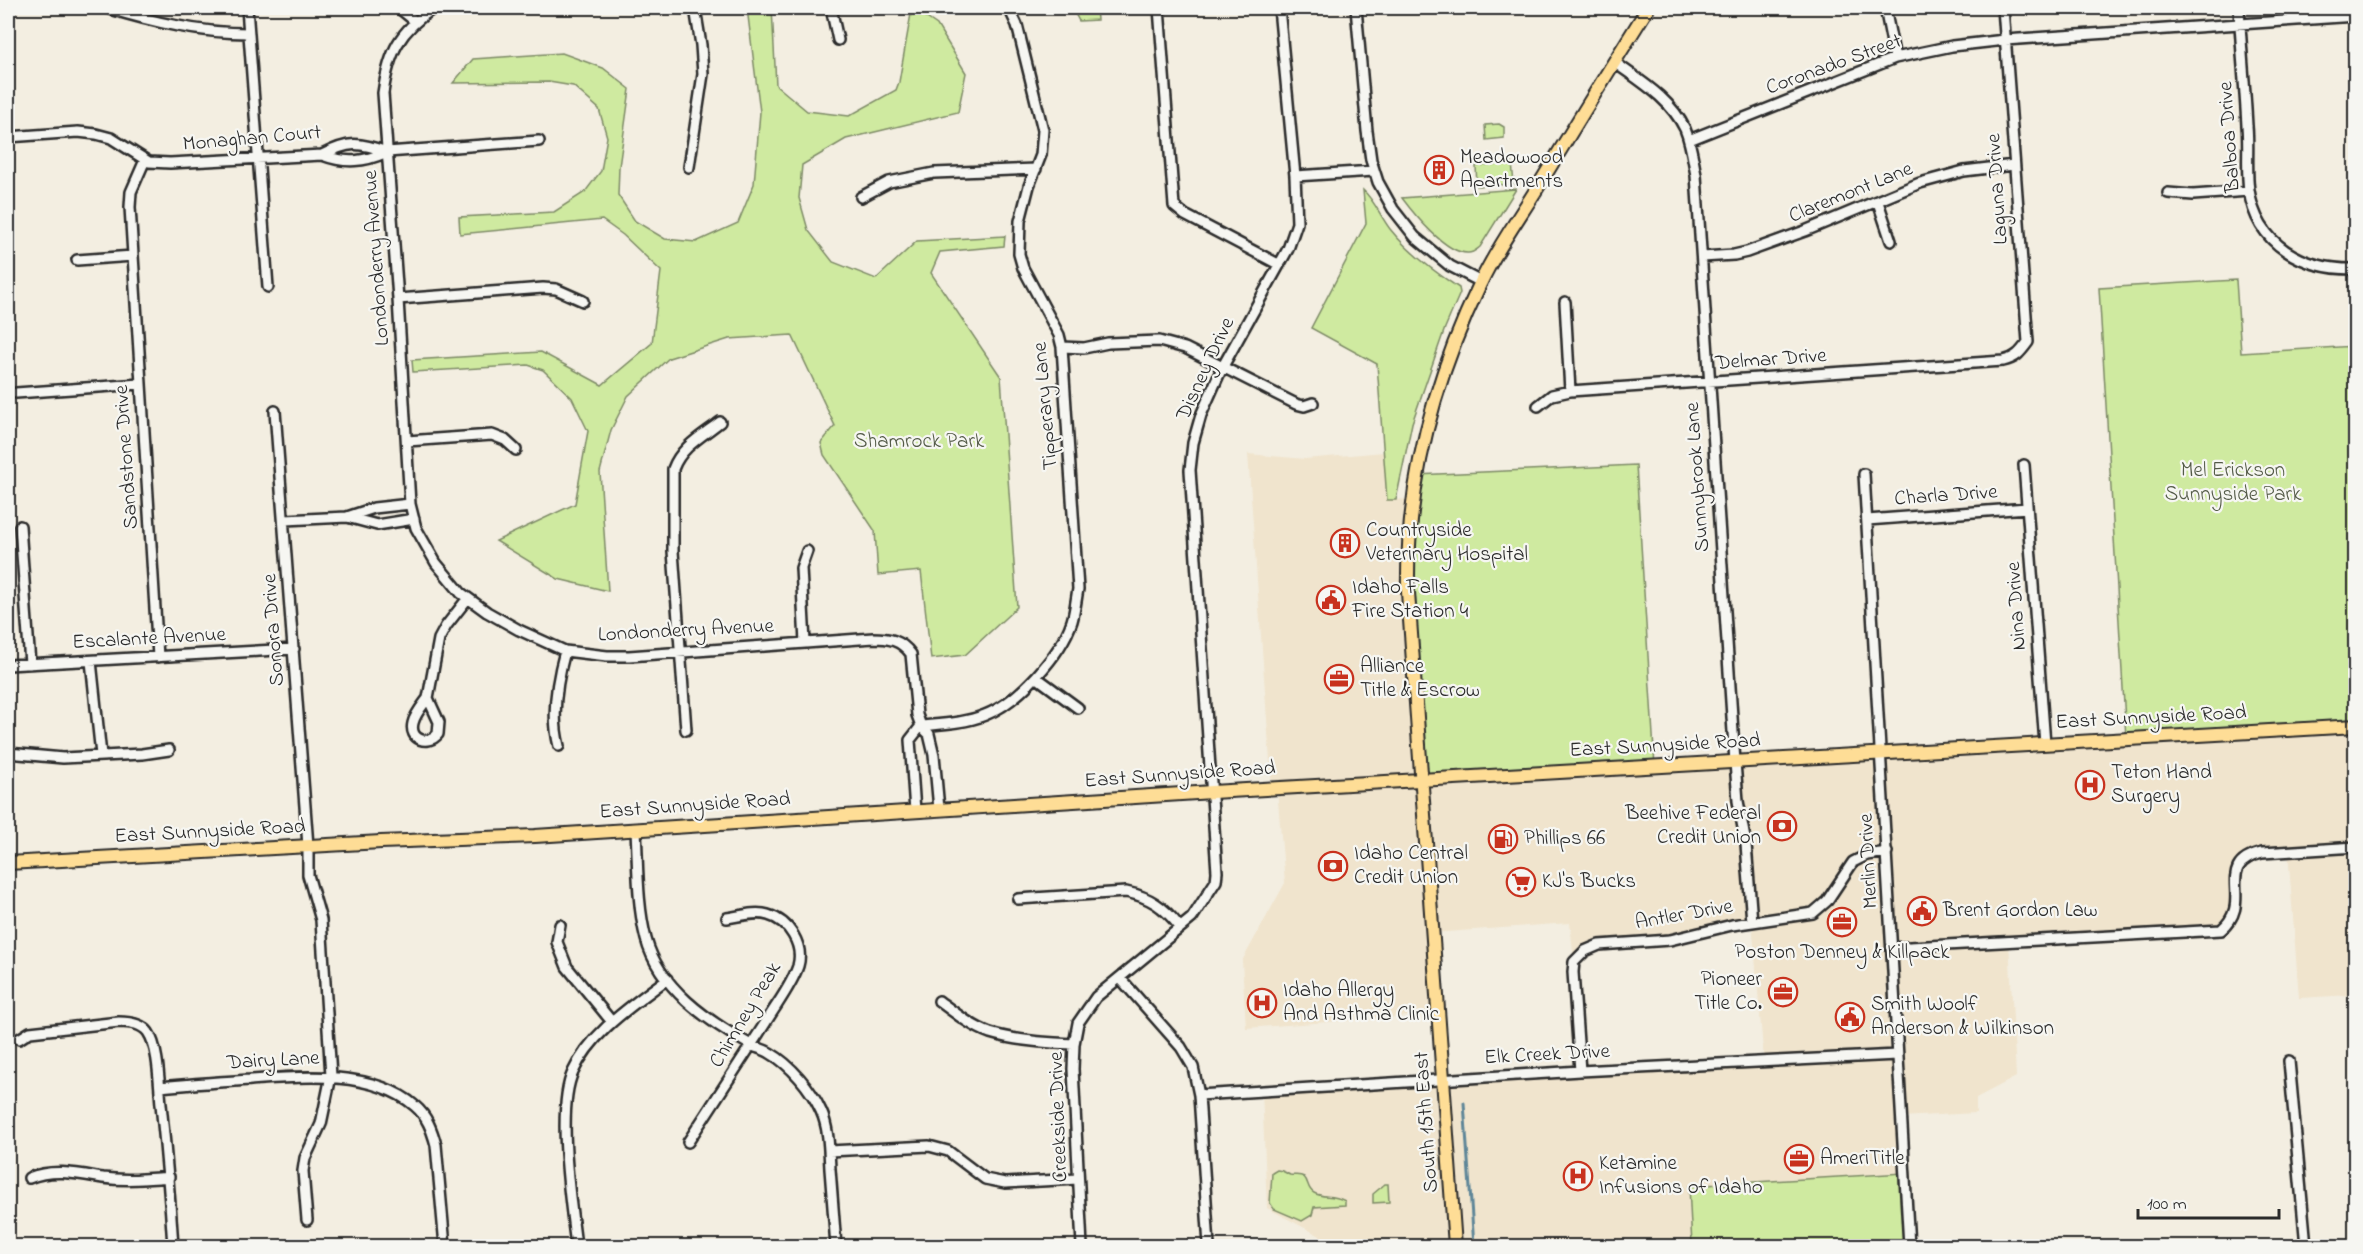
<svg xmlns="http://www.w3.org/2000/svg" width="2363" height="1254" font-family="'Indie Flower',sans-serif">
  <rect width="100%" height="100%" fill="#f3eee1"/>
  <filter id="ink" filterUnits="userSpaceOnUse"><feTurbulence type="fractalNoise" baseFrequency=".0167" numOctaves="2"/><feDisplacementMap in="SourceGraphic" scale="12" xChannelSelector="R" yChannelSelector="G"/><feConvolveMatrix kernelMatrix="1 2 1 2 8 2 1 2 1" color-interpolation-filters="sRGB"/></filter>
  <g filter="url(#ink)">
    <path fill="#f0e4cd" d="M1384,452L1388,500L1413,499L1421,780L2355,726V1045L2351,995L2299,998L2288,851L2262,853L2238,866L2236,909L2221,930L2009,941L2016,1077L1976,1098V1113L1901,1117L1904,1173L1689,1186L1692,1246H1339L1267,1208L1262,1091L1764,1062L1752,922L1670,940L1599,945L1574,962L1570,923L1432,933L1438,1014L1246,1028L1242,961L1285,883L1277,789H1272L1248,454L1305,459Z"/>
    <path fill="#cfeaa0" stroke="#7d8a66" stroke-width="1.5" d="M747,8H772L776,85L807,111L849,116L896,90L899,82L912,8L937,25L966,73L958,112L846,139L802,165L799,198L808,230L833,262L876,279L917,241L1005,236L1004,246L940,252L931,273L1001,377L1017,607L965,655L931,659L921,571L878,575L875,531L824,455L821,443L835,426L792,335L729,339L669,358L628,396L611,430L600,472L608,591L558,579L496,541L575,504L588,431L572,398L543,370L528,365L413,372L412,360L541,352L602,385L652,343L661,271L623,235L602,220L460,234L459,217L554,212L585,192L601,171L607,137L599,109L573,86L549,82L453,83L473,59L562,53L603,68L630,89L619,167L618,195L635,221L665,239L696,242L738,223L754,184L760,112Z
      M1072,8H1096L1097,20L1079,21Z
      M1499,124L1504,127V138L1486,140L1485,125Z
      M1512,163L1514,184L1477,186L1476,166Z
      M1516,189L1480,247C1476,250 1473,253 1468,253C1446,254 1414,214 1402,198Z
      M1363,190C1375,201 1380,216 1390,229C1409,253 1433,271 1459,288L1460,293L1445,328L1412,423L1396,500H1387L1377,364L1311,328L1366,223Z
      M2236,280L2241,353L2355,346V725L2126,738L2099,288Z
      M1636,465L1655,767L1421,780L1407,567L1416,475Z
      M1277,1170C1284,1170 1285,1173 1290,1175C1295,1176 1299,1174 1304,1177C1309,1182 1307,1189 1314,1193C1325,1199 1331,1193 1345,1201V1205L1314,1207L1312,1215L1302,1221L1274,1209L1270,1203L1272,1173Z
      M1904,1173L1909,1246H1692L1689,1186Z
      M1385,1184H1388L1389,1202L1373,1203V1194Z"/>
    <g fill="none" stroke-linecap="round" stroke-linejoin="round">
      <path stroke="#5e8698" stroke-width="3" d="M1464,1103L1474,1246"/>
      <g stroke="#2b2b2b" stroke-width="14">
        <path id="minor" d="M8,8H11
          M107,8C153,22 199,33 248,33
          M247,8L268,287
          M399,8L415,21
          M434,8C399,31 389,52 383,93L398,299L410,504L416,528L436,563L461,593L487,612L519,630L565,651L607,656H629L873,638C889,638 901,640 911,654L917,715L921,726L929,734L934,755L939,809
          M831,8L838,40
          M1159,8L1174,206L1185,215L1278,264
          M1356,8L1367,131L1371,160L1378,182L1393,209L1415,237L1450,266L1481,282
          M1885,8L1895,58
          M2239,8C2241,47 2245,87 2247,126C2249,147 2246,169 2249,190C2257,246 2304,270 2356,269
          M1614,62C1640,81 1670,98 1685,129C1691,143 1693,160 1696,175L1735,762L1738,801L1746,844L1752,922
          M8,137L78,132L96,134L111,138L149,162L170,163L322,155C349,141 359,142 387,152L539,141
          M1689,140L1895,58L1952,46L2005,40L2356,16
          M322,155C346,164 364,162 387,152
          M145,160L131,192L130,207L158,657
          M689,167L703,74L701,45L695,8
          M1295,176L1374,171
          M2168,193L2193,195L2249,191
          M861,197L889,182L934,173L1036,169
          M1878,202L1891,241
          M1702,257L1734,255L1747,252L1805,231L1920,183L1964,171L2014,165
          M77,260L133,256
          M398,299L543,288L556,289L583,301
          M1565,302L1570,391
          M1062,347L1084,348L1108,343L1159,341L1185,348L1296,404L1304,406L1313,403
          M16,393L140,384
          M1538,406L1552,395L1570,391L2003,361C2016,358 2020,353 2028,342L2003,8
          M275,411L308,846V875L321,920L331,1076L321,1124L305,1158L303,1171L307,1220
          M407,441L492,435L505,440L516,450
          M2024,465L2045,744
          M1864,474L1909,1246
          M347,517L377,525L414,519
          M285,520L347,517L374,508L410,504
          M1867,520L2027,508
          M20,526L30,664
          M805,643L801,568L807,551
          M91,661L101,755
          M8,665L294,649
          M1036,677L1078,708
          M428,698L439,639L446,626L468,598
          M428,698L439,722L438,734C428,746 409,740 413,723C415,714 423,705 428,698Z
          M921,726C942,724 965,723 985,715C1017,703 1061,655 1072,621C1075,611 1076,600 1078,589L1062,347L1059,335L1023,268L1019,254L1020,221L1029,186L1041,155L1043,130L1017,25L1009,8
          M686,730L673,551V469C681,447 702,436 720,422
          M559,746C551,716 557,680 565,651
          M8,753L63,758L142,754L169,750
          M915,811L910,740L921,726
          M636,830C638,866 637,905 646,939C659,988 708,1021 749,1044C756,1048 764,1049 770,1053C791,1065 811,1089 821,1111C829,1128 829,1150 830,1169C832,1195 834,1221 836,1246
          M1018,899L1126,892C1150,897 1164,907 1179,926
          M560,925L557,942L567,967L612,1022
          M1892,948L2221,930C2256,901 2211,865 2262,853L2356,847
          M1120,978L1181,1047L1193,1067L1199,1095L1209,1246
          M939,1001C955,1013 971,1026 990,1033C1016,1041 1047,1043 1074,1044
          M19,1039L30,1032L119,1022C129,1022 141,1023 148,1032C159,1048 159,1085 161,1104C166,1152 170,1199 173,1246
          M2289,1061L2306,1246
          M1580,1071L1573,972L1574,962L1585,951L1599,945L1670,940L1732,925L1813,913L1827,901L1853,862L1867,855L1887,852
          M160,1087C190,1084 221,1082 251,1080C302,1076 373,1070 415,1106C427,1116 432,1130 436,1145L445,1246
          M1199,1095L1580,1071L1897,1055
          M688,1142C714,1102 740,1062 766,1022C776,1005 792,985 798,966C804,945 789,921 768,915C756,911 740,916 727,918
          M829,1151L929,1146L948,1151L985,1179L1005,1183L1078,1179
          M29,1178C53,1168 79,1174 103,1178C125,1181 147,1179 169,1177
          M576,1246C571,1204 556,1109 573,1072C591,1032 633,1005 667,979
          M1082,1246L1073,1069L1074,1044L1078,1023L1096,997L1192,918L1216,881L1217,872L1190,470L1193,443L1201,415L1222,368L1288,249L1297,223L1295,176L1279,8"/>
      </g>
      <g stroke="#2b2b2b" stroke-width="16">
        <path id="major" d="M8,863L381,842L535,836L1212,792L2356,726
          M1455,1246L1408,592C1406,484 1434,380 1480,284C1495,251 1517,221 1536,190C1573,129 1610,68 1648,8"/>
      </g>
      <use href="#minor" stroke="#f6f6f2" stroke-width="9"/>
      <use href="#major" stroke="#fedd96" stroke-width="12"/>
    </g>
  </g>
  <defs>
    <g id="building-ring" transform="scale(1.5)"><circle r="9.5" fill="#f6f6f2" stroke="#c8321e" stroke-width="1.5"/><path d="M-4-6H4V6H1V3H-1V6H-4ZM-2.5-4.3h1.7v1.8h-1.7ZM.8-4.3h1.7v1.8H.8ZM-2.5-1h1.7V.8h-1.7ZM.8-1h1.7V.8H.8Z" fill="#c8321e"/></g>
    <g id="civic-ring" transform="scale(1.5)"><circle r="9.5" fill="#f6f6f2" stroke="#c8321e" stroke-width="1.5"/><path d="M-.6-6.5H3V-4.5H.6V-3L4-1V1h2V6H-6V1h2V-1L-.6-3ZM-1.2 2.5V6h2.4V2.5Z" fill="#c8321e"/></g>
    <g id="office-ring" transform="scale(1.5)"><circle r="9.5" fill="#f6f6f2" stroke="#c8321e" stroke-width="1.5"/><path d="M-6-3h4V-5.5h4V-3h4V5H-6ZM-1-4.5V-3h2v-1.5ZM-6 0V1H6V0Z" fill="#c8321e"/></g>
    <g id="hospital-ring" transform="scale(1.5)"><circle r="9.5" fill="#f6f6f2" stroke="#c8321e" stroke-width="1.5"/><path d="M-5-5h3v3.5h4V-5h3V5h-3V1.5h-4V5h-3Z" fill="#c8321e"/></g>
    <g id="bank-ring" transform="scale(1.5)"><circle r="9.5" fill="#f6f6f2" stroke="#c8321e" stroke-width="1.5"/><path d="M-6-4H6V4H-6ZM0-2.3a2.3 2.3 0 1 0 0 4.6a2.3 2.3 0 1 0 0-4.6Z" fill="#c8321e"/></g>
    <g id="fuel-ring" transform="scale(1.5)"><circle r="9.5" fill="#f6f6f2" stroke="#c8321e" stroke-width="1.5"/><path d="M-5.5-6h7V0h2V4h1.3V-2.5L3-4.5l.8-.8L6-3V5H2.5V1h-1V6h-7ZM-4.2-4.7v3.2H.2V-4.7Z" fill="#c8321e"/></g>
    <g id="supermarket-ring" transform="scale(1.5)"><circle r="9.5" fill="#f6f6f2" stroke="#c8321e" stroke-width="1.5"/><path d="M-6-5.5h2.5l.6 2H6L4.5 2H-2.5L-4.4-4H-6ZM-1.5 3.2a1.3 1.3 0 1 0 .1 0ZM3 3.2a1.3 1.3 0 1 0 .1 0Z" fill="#c8321e"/></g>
  </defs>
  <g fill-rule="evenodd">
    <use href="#building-ring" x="1439" y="170"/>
    <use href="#building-ring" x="1345" y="543"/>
    <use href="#civic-ring" x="1331" y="600"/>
    <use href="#office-ring" x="1339" y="679"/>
    <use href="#hospital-ring" x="2090" y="785"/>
    <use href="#bank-ring" x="1782" y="826"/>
    <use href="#fuel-ring" x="1503" y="839"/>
    <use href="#bank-ring" x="1333" y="866"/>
    <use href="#supermarket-ring" x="1521" y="882"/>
    <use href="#civic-ring" x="1922" y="911"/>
    <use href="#office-ring" x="1842" y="922"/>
    <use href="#office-ring" x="1783" y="992"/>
    <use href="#hospital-ring" x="1262" y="1003"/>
    <use href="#civic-ring" x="1850" y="1017"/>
    <use href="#office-ring" x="1799" y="1159"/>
    <use href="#hospital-ring" x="1578" y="1176"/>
  </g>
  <g text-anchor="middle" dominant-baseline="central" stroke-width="4.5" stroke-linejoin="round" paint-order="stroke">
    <g font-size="21" fill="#2b2b2b" stroke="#f6f6f2">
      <text transform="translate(1834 65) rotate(-20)">Coronado Street</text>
      <text transform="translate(2230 137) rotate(-94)">Balboa Drive</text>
      <text transform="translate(252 139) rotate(-5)">Monaghan Court</text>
      <text transform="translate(1998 189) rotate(-94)">Laguna Drive</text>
      <text transform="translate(1851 193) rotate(-22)">Claremont Lane</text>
      <text transform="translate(377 258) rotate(-94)">Londonderry Avenue</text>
      <text transform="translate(1771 360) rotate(-4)">Delmar Drive</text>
      <text transform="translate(1206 369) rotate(-65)">Disney Drive</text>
      <text transform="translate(1046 406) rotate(-95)">Tipperary Lane</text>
      <text transform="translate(127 457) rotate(-94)">Sandstone Drive</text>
      <text transform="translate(1698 477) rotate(-94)">Sunnybrook Lane</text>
      <text transform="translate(1946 496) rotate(-4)">Charla Drive</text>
      <text transform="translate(2017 606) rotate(-94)">Nina Drive</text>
      <text transform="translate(274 630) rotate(-94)">Sonora Drive</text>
      <text transform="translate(686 631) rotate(-3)">Londonderry Avenue</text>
      <text transform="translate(149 639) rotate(-3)">Escalante Avenue</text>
      <text transform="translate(2151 718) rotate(-3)">East Sunnyside Road</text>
      <text transform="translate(1665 746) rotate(-3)">East Sunnyside Road</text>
      <text transform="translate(1180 775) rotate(-4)">East Sunnyside Road</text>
      <text transform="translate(695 806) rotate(-4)">East Sunnyside Road</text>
      <text transform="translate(210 832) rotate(-3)">East Sunnyside Road</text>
      <text transform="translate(1869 861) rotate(-93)">Merlin Drive</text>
      <text transform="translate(1684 915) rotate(-10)">Antler Drive</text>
      <text transform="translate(746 1015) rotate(-59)">Chimney Peak</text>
      <text transform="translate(1547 1055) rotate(-3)">Elk Creek Drive</text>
      <text transform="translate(273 1061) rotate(-3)">Dairy Lane</text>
      <text transform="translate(1059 1117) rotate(-92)">Creekside Drive</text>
      <text transform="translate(1427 1122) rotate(-94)">South 15th East</text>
    </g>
    <g font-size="21" fill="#2b2b2b" stroke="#f6f6f2" text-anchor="start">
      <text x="1460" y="158">Meadowood<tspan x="1460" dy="24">Apartments</tspan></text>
      <text x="1366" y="531">Countryside<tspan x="1366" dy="24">Veterinary Hospital</tspan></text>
      <text x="1352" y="588">Idaho Falls<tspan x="1352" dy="24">Fire Station 4</tspan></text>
      <text x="1360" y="667">Alliance<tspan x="1360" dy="24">Title &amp; Escrow</tspan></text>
      <text x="2111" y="773">Teton Hand<tspan x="2111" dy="24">Surgery</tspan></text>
      <text x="1761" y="814" text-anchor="end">Beehive Federal<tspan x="1761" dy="24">Credit Union</tspan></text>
      <text x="1524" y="839">Phillips 66</text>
      <text x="1354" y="854">Idaho Central<tspan x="1354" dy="24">Credit Union</tspan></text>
      <text x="1542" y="882">KJ's Bucks</text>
      <text x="1943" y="911">Brent Gordon Law</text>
      <text x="1842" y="953" text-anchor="middle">Poston Denney &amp; Killpack</text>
      <text x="1762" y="980" text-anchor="end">Pioneer<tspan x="1762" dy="24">Title Co.</tspan></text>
      <text x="1283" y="991">Idaho Allergy<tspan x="1283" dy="24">And Asthma Clinic</tspan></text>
      <text x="1871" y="1005">Smith Woolf<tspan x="1871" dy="24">Anderson &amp; Wilkinson</tspan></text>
      <text x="1820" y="1159">AmeriTitle</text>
      <text x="1599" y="1164">Ketamine<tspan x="1599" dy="24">Infusions of Idaho</tspan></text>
    </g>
    <g font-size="21" fill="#545b48" stroke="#f6f6f2">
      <text x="919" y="442">Shamrock Park</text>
      <text x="2233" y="471">Mel Erickson<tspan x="2233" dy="24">Sunnyside Park</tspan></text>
    </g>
  </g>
  <rect width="2363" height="1254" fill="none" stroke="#f6f6f2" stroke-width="30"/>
  <rect x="15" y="15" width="2333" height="1224" fill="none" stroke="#2b2b2b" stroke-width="2" filter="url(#ink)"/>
  <path d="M2138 1209v9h141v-9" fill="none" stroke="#2b2b2b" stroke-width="3"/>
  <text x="2147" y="1209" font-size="18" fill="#2b2b2b" stroke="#f6f6f2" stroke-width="4.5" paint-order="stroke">100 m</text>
</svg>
